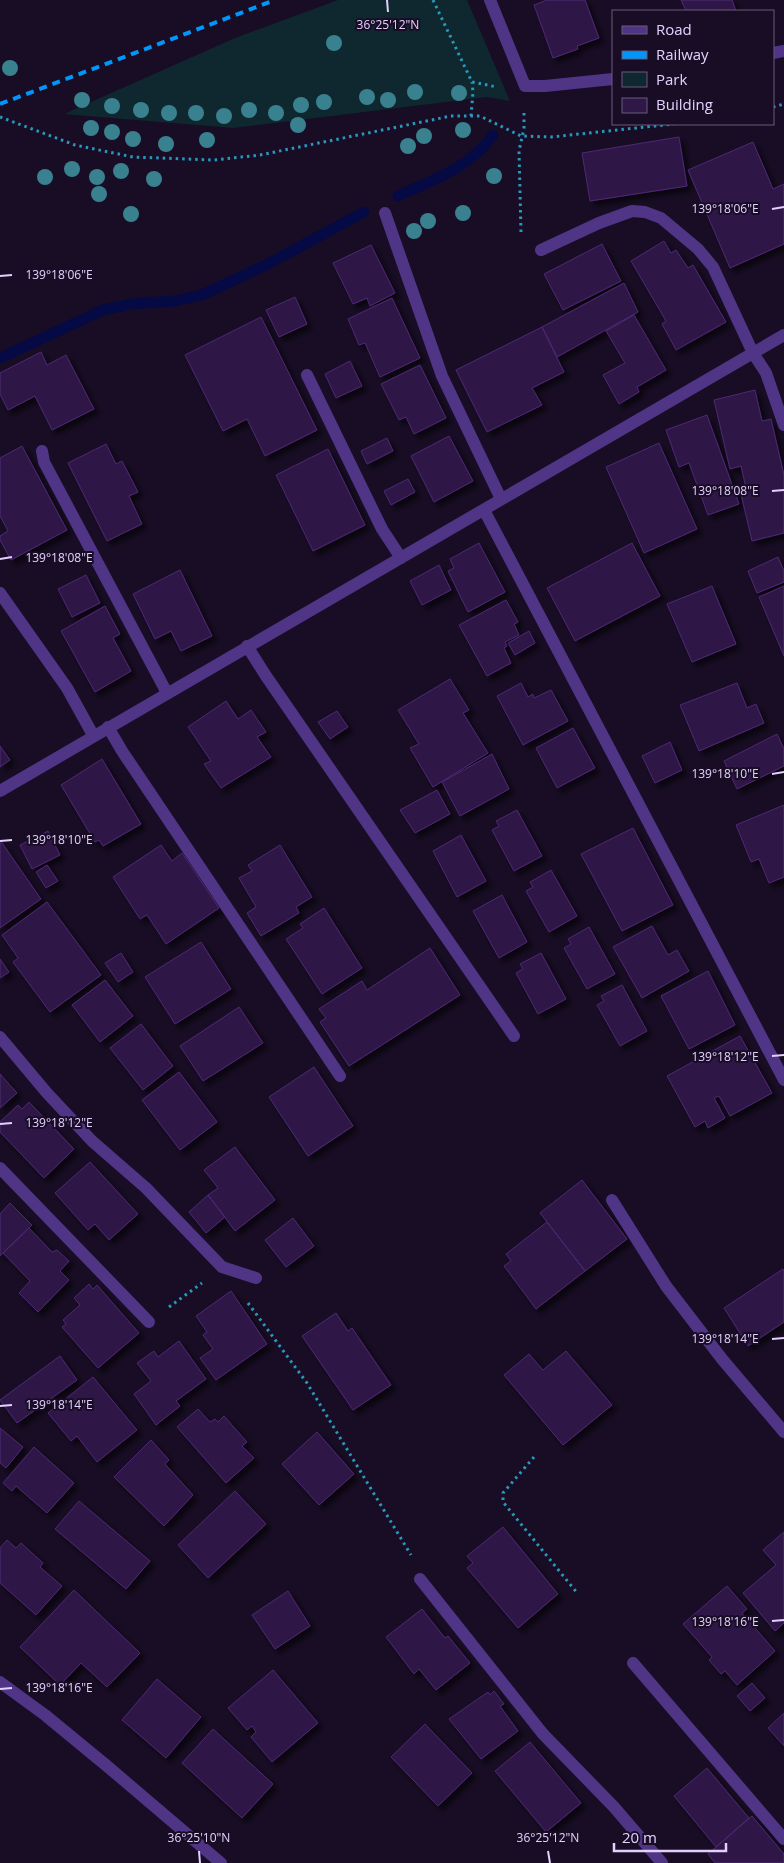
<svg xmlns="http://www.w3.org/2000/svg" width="784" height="1863" font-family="'Open Sans',sans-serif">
  <defs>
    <filter id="shadow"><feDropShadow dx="4.5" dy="4.5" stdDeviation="2.5" flood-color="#0009"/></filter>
  </defs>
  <rect width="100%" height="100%" fill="#180d24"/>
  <path fill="#0f272f" d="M338,0H467L510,101L487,97L233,128L64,114L235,38Z"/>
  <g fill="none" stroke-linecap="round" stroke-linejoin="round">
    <path stroke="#060a44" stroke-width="11" d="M398,196C433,180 471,167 493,135
      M0,358L103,310L131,304L175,301L202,295L268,264L364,212"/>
  </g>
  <path fill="#2f1847" stroke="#4e2874" filter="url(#shadow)" d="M547,0H585L599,38L577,46L578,49L553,58L534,5Z
    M681,0H732L736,11H686Z
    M679,137L687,186L590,201L582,153Z
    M753,142L773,189L784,184V244L730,268L688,170Z
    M664,241L671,253L676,250L688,268L693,265L726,322L676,350L662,324L666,321L631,261Z
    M602,244L621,281L563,310L544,274Z
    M371,245L395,293L370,306L367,298L353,304L333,263Z
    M624,283L638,312L557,357L542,327Z
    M295,297L307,324L279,337L266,310Z
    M392,298L420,358L380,377L365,343L359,345L348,319Z
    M634,315L666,370L637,387L639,392L619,404L603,375L625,363L606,331Z
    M261,317L317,430L265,456L247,419L223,431L185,355Z
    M542,327L564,372L532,388L542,405L487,432L456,370Z
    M41,352L47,365L66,355L94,409L52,430L35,396L8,410L0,394V373Z
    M350,361L362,386L336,398L325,374Z
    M420,365L446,418L414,434L406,417L399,420L381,384Z
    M755,390L762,421L771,419L784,475V533L752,541L740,490L746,488L741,466L730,469L714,400Z
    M707,415L739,504L708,515L689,463L679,467L666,430Z
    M449,436L473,481L434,502L411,456Z
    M387,438L393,451L367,464L361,451Z
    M659,443L697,529L644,553L606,467Z
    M106,444L116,464L122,461L138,492L129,496L142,524L107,541L68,463Z
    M22,446L67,530L11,560L0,540V536L8,531L0,516V458Z
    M328,449L365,525L313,551L276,475Z
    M408,479L415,492L391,505L384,491Z
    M479,543L505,592L468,612L448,571L454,568L450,559Z
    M632,543L660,596L575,641L547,588Z
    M778,557L784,571V582L757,593L748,571Z
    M439,565L451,590L422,605L410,581Z
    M180,570L212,636L181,651L171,631L155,639L133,594Z
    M86,575L100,603L72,617L58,589Z
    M712,586L736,644L692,662L667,604Z
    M784,586V656L759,597Z
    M506,600L518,622L514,624L519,635L505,642L507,646L504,648L511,663L487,676L459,625Z
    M105,606L120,634L113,638L131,671L95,692L61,631Z
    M529,631L535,643L515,655L508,643Z
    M450,679L469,710L463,713L488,753L433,787L410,748L419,744L398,710Z
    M521,683L528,697L533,694L534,698L551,690L568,721L523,745L497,696Z
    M737,683L747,708L756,704L764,723L699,751L680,705Z
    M226,701L238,719L251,710L266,732L257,737L271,757L221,788L204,764L211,761L188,727Z
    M337,711L348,727L330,739L318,722Z
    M573,728L595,768L557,788L536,748Z
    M777,734L784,749V766L737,789L724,761Z
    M670,742L682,770L655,783L642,756Z
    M0,746L10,760L0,767Z
    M492,754L509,789L460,816L442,782Z
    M102,759L141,824L103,846L99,840L95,842L61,785Z
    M437,790L450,814L415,833L400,810Z
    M784,805V877L769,883L759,859L751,862L736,825Z
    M517,810L542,856L514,871L492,830L499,826L496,821Z
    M633,828L673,905L622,931L581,854Z
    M48,831L60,855L32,869L20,845Z
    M461,835L486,881L457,897L433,851Z
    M0,840L41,899L0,928Z
    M161,845L172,861L182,853L219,908L166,944L147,915L140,919L113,877Z
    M280,845L312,897L296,907L299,913L261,936L247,913L256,907L239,878L252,871L248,865Z
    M47,865L58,881L46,888L36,872Z
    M551,870L577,916L549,932L526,891L533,887L530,882Z
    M502,895L527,942L499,958L473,911Z
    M47,902L101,975L50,1012L13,962L18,958L2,935Z
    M324,908L362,968L322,994L286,939L303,928L300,924Z
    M652,926L668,955L677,950L689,971L642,998L613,947Z
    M589,927L615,974L587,989L564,948L571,944L568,939Z
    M201,942L231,989L175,1024L145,977Z
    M430,948L460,995L349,1066L320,1022L326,1018L319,1009L362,981L367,990Z
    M121,953L133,972L118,982L105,963Z
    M541,953L566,999L538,1014L516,973L523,969L520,964Z
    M0,959L9,972L0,978Z
    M708,971L735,1025L689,1049L661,996Z
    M105,980L133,1016L100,1042L72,1005Z
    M622,985L647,1031L620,1046L597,1005L604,1001L601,996Z
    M239,1007L263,1043L203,1081L180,1046Z
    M141,1024L173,1066L143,1090L110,1048Z
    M740,1036L772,1093L730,1116L719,1096L714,1098L725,1118L708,1128L705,1121L695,1127L667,1076Z
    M314,1067L353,1126L308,1156L269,1097Z
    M179,1072L217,1122L180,1150L142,1100Z
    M0,1074L17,1093L0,1108Z
    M29,1102L74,1149L44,1178L0,1132V1122L18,1105L22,1109Z
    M235,1147L275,1200L235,1231L208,1195L218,1188L204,1170Z
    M90,1162L138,1214L109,1240L95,1224L88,1230L55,1193Z
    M582,1180L627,1239L585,1271L540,1213Z
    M208,1195L225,1217L206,1233L189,1212Z
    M10,1203L32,1225L0,1256V1214Z
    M293,1218L314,1246L286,1267L265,1240Z
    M547,1222L585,1271L536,1309L504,1266L511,1261L506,1254Z
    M29,1228L52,1252L57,1250L69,1261L60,1271L69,1280L38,1312L19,1293L30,1281L3,1253Z
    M783,1269L784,1271V1322L748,1346L724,1308Z
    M89,1284L93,1289L97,1285L139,1333L98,1368L62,1327L66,1324L63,1320L80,1305L74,1298Z
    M231,1291L267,1344L216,1380L200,1358L213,1349L203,1335L207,1332L196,1316Z
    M336,1313L348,1331L352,1328L391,1385L353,1410L302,1336Z
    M179,1341L206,1379L176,1401L180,1406L156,1425L134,1394L151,1381L137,1363L154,1351L158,1357Z
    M566,1351L612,1405L563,1445L504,1375L529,1354L543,1370Z
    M60,1356L77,1380L17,1423L0,1400Z
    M93,1377L137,1430L97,1462L77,1436L71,1441L48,1413Z
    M198,1409L210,1422L215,1419L218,1422L224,1416L247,1442L242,1446L254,1458L226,1483L177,1427Z
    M0,1428L23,1447L6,1468L0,1463Z
    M317,1432L354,1474L319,1505L282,1464Z
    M151,1440L169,1460L165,1464L193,1495L164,1526L114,1477Z
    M34,1447L74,1483L47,1513L16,1486L12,1491L3,1483Z
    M235,1491L266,1524L208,1578L178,1545Z
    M79,1501L150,1561L126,1589L55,1529Z
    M503,1527L558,1594L518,1628L467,1568L473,1563L467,1556Z
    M784,1532V1623L775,1631L743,1593L776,1565L763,1550Z
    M7,1540L16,1548L21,1543L43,1563L40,1567L62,1586L36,1615L0,1583V1548Z
    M727,1586L747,1609L742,1613L775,1651L737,1685L725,1671L721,1674L709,1660L712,1657L683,1624Z
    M74,1590L140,1653L107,1687L81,1663L60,1685L20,1647Z
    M288,1591L310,1626L275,1649L252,1615Z
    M422,1609L445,1638L448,1636L470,1663L436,1690L419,1669L414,1674L386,1637Z
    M273,1670L318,1723L272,1762L251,1737L256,1732L252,1726L247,1730L228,1708Z
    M157,1679L201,1717L166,1758L122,1720Z
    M752,1683L765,1698L750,1711L737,1696Z
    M494,1691L504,1704L500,1706L518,1731L481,1759L449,1719L488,1692L490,1695Z
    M784,1713V1746L768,1728Z
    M425,1724L472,1773L438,1806L391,1757Z
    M213,1729L273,1784L242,1818L182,1763Z
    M530,1742L581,1803L546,1832L495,1771Z
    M707,1768L749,1818L716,1847L674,1796Z
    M752,1816L784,1854V1863H715L708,1854Z"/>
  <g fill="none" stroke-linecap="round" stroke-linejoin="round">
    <path stroke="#2799bc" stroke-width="3" stroke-dasharray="2.5 4" stroke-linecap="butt" d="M433,0L472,82L497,87
      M773,107L784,104
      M471,116L473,92L472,82
      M0,117L75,145L133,157L214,160L260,155L451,116H480L521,136L551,137L674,124
      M521,232L519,151L524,128V112
      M248,1303L307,1383L411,1555
      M169,1307L202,1283
      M534,1457L503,1493V1502L578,1594"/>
    <path stroke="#503586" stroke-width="12" d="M385,213L442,376L501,499
      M541,250L599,223L632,211L645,212L661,218L698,249L713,267L753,353
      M307,375L382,529L401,558
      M42,451L44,462L167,693
      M0,593L67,688L93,735
      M108,727L122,751L340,1076
      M0,1037L47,1093L92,1141L146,1188L222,1267L256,1278
      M0,1168L149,1322
      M612,1200L666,1286L722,1359L784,1432
      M420,1579L543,1734L614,1807L662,1863
      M633,1663L784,1839"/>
    <path stroke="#503586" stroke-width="12" d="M490,0L525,86H545L613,79
      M773,53L784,51
      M753,353L766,373L784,425
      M484,510L784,1080
      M247,646L266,676L514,1036
      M0,791L784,335
      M0,1682L45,1715L107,1766L221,1863"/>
    <path stroke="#0097fb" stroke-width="4" stroke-dasharray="8 6" stroke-linecap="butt" d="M0,104L275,0"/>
  </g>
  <g fill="#3a818f">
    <circle cx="334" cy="43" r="8"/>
    <circle cx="10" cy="68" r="8"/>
    <circle cx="415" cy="92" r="8"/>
    <circle cx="459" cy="93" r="8"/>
    <circle cx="367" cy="97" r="8"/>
    <circle cx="82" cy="100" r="8"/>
    <circle cx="388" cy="100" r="8"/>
    <circle cx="324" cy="102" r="8"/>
    <circle cx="301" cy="105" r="8"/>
    <circle cx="112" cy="106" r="8"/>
    <circle cx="141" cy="110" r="8"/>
    <circle cx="249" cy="110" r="8"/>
    <circle cx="169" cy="113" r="8"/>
    <circle cx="196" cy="113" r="8"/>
    <circle cx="276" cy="113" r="8"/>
    <circle cx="224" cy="116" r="8"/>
    <circle cx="298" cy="125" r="8"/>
    <circle cx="91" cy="128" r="8"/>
    <circle cx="463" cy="130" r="8"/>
    <circle cx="112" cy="132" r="8"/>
    <circle cx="424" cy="136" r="8"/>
    <circle cx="133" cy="139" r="8"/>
    <circle cx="207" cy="140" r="8"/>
    <circle cx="166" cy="144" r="8"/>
    <circle cx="408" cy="146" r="8"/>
    <circle cx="72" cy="169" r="8"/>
    <circle cx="121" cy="171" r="8"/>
    <circle cx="494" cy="176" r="8"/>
    <circle cx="45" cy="177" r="8"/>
    <circle cx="97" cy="177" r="8"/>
    <circle cx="154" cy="179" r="8"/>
    <circle cx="99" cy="194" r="8"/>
    <circle cx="463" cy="213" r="8"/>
    <circle cx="131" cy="214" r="8"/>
    <circle cx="428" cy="221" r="8"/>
    <circle cx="414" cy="231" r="8"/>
  </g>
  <path fill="none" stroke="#e4d0ff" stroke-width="2" d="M387,0L388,12M772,209L784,207M0,276L12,275M772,491L784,490M0,559L12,557M772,774L784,772M0,841L12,840M772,1056L784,1055M0,1124L12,1123M772,1339L784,1338M0,1406L12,1405M772,1621L784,1620M0,1689L12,1688M199,1851L200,1863M548,1851L550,1863"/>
  <g font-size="12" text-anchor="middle" fill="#e4d0ff" stroke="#180d24" stroke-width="4" stroke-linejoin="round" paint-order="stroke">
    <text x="388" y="29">36°25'12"N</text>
    <text x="725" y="213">139°18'06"E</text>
    <text x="59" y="279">139°18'06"E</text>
    <text x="725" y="495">139°18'08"E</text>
    <text x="59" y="562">139°18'08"E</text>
    <text x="725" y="778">139°18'10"E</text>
    <text x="59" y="844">139°18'10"E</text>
    <text x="725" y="1061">139°18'12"E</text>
    <text x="59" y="1127">139°18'12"E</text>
    <text x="725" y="1343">139°18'14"E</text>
    <text x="59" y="1409">139°18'14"E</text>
    <text x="725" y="1626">139°18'16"E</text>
    <text x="59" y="1692">139°18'16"E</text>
    <text x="199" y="1842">36°25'10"N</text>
    <text x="548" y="1842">36°25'12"N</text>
  </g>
  <rect x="612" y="10" width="162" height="115" fill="#180d24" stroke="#6a5b7c"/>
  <rect x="622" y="26" width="25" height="8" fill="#503586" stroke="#6a5b7c"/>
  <text x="656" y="35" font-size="15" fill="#e4d0ff">Road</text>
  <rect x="622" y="51" width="25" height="8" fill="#0097fb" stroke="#6a5b7c"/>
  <text x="656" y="60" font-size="15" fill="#e4d0ff">Railway</text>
  <rect x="622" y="72" width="25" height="15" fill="#0f272f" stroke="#6a5b7c"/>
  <text x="656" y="85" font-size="15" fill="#e4d0ff">Park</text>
  <rect x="622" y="98" width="25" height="15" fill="#2f1847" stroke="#6a5b7c"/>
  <text x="656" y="110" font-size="15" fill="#e4d0ff">Building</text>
  <path d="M614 1843v8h112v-8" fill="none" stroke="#e4d0ff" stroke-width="2.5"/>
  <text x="622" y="1843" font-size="15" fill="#e4d0ff" stroke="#180d24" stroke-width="4" paint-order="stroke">20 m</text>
</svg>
